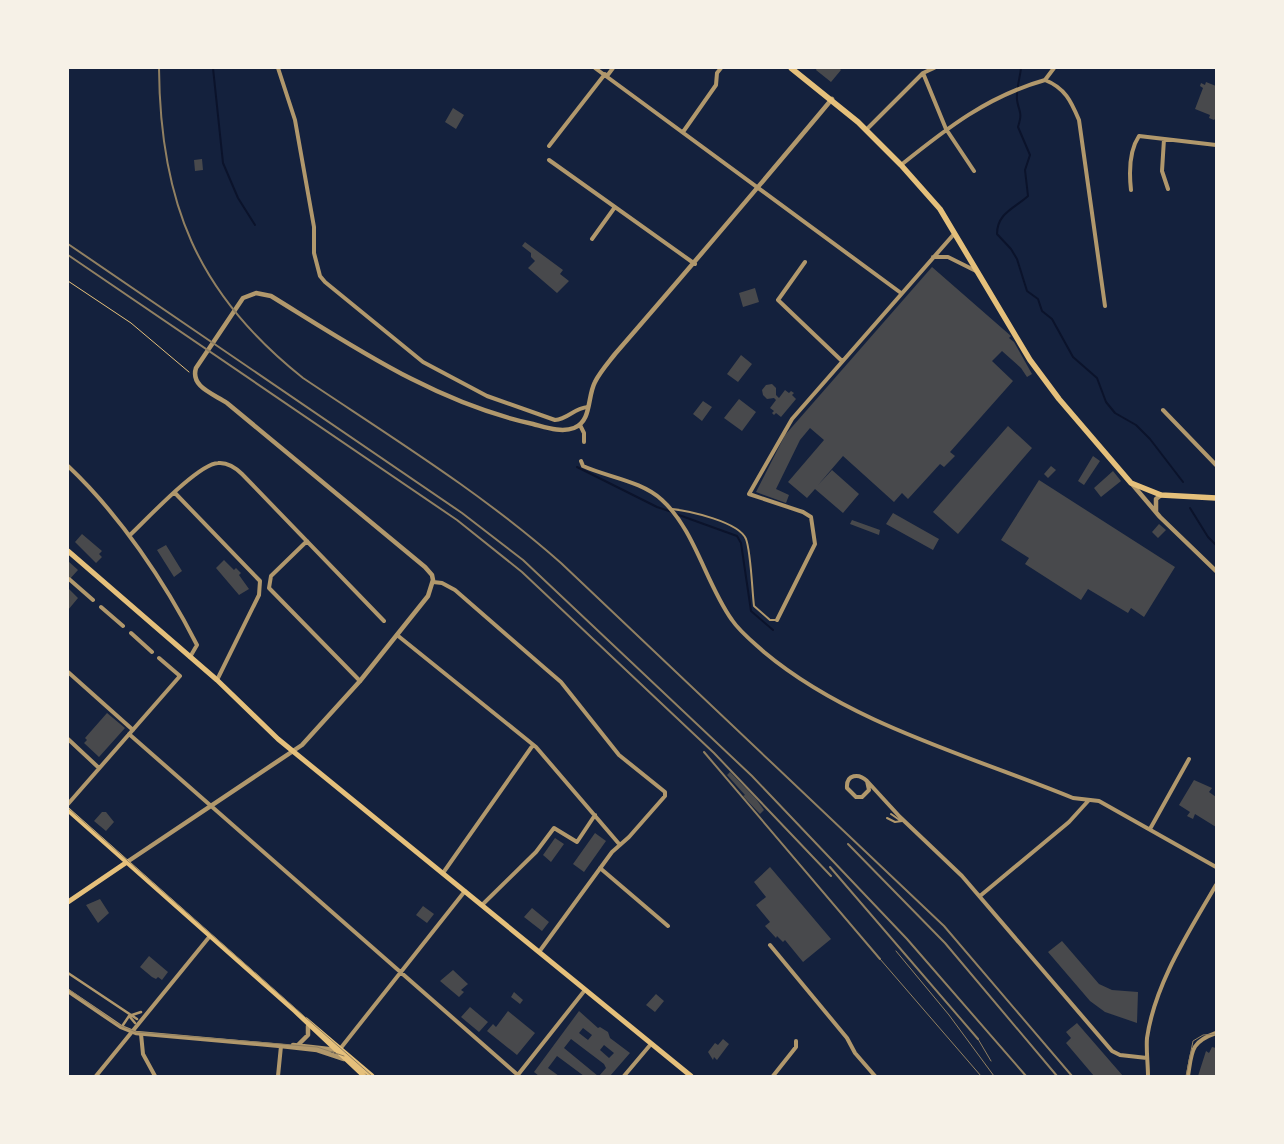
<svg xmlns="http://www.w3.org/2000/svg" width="1284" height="1144" font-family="'Space Grotesk',sans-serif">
  <rect width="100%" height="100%" fill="#14213d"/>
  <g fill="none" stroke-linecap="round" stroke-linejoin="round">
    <path stroke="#0b132b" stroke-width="2" d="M213,68L223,163L238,198L255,225
      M1021,68C1020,78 1016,89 1017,100C1019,113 1023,111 1018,127L1030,155L1025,170L1028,196C1015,208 997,213 997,234L1011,249L1017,259L1027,291L1038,299L1042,311L1052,319L1073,357L1097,378L1106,402L1115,413L1136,425L1150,439L1183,482
      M577,467L657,507L672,512
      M1190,508L1208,537L1216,545
      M676,514L737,536L741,543L751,611L773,630"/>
  </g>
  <path fill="#48494c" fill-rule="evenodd" d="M817,68H839L841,70L831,82L816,70Z
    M1206,82L1216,86V118L1214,120L1209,118L1210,115L1195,109L1203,88L1200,86L1201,83L1205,85Z
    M453,108L464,115L456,129L445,122Z
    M202,159L203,170L195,171L194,160Z
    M525,242L563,270L560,274L569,281L557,293L528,268L535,261L531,257V253L522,246Z
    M932,267L1011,336L1009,338L1014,342L1032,374L1027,377L1021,368L1002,351L992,361L1013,381L950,452L955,456L944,467L940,464L908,499L902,493L894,502L843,456L818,485L832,470L859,494L843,513L815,489L807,498L788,482L824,440L810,428L800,440L776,489L789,495L786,503L756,492L785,435Z
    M755,288L759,302L743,307L739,293Z
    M741,355L752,364L738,382L727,374Z
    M772,384L776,388V395L779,398L785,390L789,393L791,391L794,393L792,395L796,399L781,417L776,413L774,415L772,413L774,411L770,408L776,400L774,398L767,399L763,395L762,390L766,385Z
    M739,399L756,412L742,431L724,418Z
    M703,401L712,407L702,421L693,414Z
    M1008,426L1032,448L958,534L933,512Z
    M1093,456L1100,461L1084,485L1078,481Z
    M1051,466L1056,470L1048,478L1044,474Z
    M1113,471L1121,481L1101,497L1094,488Z
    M1039,480L1175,567L1144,617L1131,608L1128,613L1088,589L1081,600L1025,564L1029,558L1001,540Z
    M893,513L939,539L933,550L886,524Z
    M852,520L880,530L879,535L850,524Z
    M1159,524L1166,530L1158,538L1152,532Z
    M82,534L102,551L99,554L102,557L96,563L75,542Z
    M166,545L182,571L174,577L157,550Z
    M224,560L234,570L236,568L241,573L239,575L249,589L239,595L216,568Z
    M68,561L78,570L68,581Z
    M68,588L78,598L68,610Z
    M107,713L125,728L99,757L84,743L87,740L85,738Z
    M730,772L756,799L764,810L760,814L743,796L745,795L727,775Z
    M1194,780L1212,788L1209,792L1216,797V827L1195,814L1193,819L1187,816L1190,812L1179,805Z
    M102,812H106L114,822L106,831L94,821Z
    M595,833L606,841L584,872L573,864Z
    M555,838L564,844L551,862L543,855Z
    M770,867L831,939L803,962L785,940L783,942L777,936L776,938L765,926L770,922L756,905L766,897L754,882Z
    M100,899L109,913L98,923L86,905Z
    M423,906L434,914L427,923L416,915Z
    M532,908L549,922L542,931L524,917Z
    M1062,941L1099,984L1112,990L1138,992L1137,1023L1105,1012L1090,1001L1048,952Z
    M149,956L168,972L162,980L158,977L156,979L152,977L140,967Z
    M453,970L468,984L461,990L464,992L459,997L440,981Z
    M514,992L523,1000L520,1004L511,997Z
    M656,994L664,1001L655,1012L646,1005Z
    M470,1007L488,1022L479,1032L461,1017Z
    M508,1011L535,1033L517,1055L487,1031L493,1024L496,1027Z
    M579,1011L598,1028L600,1027L608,1032L610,1038L630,1053L610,1076H599L606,1068L604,1064L571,1039L564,1048L598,1076H584L557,1056L548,1068L559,1076H539L534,1072ZM583,1028L592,1035L588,1040L579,1033ZM604,1045L614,1053L609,1058L600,1050Z
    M1077,1023L1123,1076H1094L1066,1043L1071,1038L1066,1032Z
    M723,1039L729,1044L717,1060L714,1057L713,1060L708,1052L715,1043L718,1045Z
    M1212,1047L1216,1048V1076H1198L1206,1051L1209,1053Z"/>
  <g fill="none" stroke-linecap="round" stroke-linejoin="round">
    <path stroke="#e5c07b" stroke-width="1" d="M68,281L131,323L189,372"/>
    <path stroke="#b1986c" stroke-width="2" d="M672,509C690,511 739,522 746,539C751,552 752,590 754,606L770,620H777
      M891,814L901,821
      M887,818L895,822L902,821"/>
    <path stroke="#b1986c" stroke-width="2.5" d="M68,973L137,1019
      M130,1017L135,1023
      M123,1025L129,1016L141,1012"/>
    <path stroke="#b1986c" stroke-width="4" d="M278,68L295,120L314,227V253L320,276L325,282L423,362L487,396L555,420C568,419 574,408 588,407
      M595,68L901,293
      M923,73L946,129L974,171
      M607,76L613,68
      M1045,80C1065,88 1071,101 1079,120L1105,306
      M866,130L923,73L934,68
      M683,132L716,85L717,73L721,68
      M1164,139L1162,171L1168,189
      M549,146L605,74
      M549,160L695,264
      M901,165C947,128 988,96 1045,80L1054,68
      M1131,190C1129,172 1129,151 1139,136L1216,145
      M592,239L615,207
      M933,257H948L976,271
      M805,262L778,300L842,361
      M1163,410L1216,465
      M580,425L584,433V442
      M581,461L583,466C607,477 642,481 662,500C695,530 706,584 732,620C740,632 753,642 764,652C850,724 971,756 1073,798L1099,801L1216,867
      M68,466C119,514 165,582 197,645L190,657
      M175,493L260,581L259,595L217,680
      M130,535C147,519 198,464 218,463C228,462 236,468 242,474L384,621
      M307,541L271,576L269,588L360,681
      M69,579L93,600
      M433,582L442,583L455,590L547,670L561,682L619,755L665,792V796L629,837L612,852L539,952
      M101,607L123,626
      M777,620L815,544L811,517L803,512L749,494L792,419L954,234
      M131,633L152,652
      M397,635L536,747L620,845
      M68,672L133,730
      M129,734L519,1076
      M68,739L99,768
      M867,781L869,790L862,797H856L847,788C846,774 859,773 867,781L900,817L962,876L1112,1051L1120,1055L1147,1058
      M68,804L180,676L159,658
      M1150,829L1189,759
      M600,868L668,926
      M443,873L533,745
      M980,896L1069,822L1089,800
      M482,905L536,852L554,828L577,842L595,815
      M770,945L847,1038L855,1053L875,1076
      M141,1034L143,1054L155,1076
      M340,1049L465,891
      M96,1076L210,936
      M278,1076L281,1046
      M517,1076L585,990
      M624,1076L651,1044
      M773,1076L796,1047V1041
      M1148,1076C1148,1064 1146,1050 1147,1038C1155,983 1189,932 1216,885
      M1188,1076C1192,1052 1190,1042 1216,1033"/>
    <path stroke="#b1986c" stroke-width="4.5" d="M1132,484L1160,517L1216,571
      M1156,512V499L1161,495
      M127,862L302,745L360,681L428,596L433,580L432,575L425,567L227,403C214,394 190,387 196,368L243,298L256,293L271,296C354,347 436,403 533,424C545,427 561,433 574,428C592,421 587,397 595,382C600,372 608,363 615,354C688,270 760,185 832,99
      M68,991L121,1027L136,1033L281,1046L317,1050L344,1059
      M293,1045L337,1050
      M298,1045L308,1035V1026"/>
    <path stroke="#e5c07b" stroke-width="5" d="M68,551L217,680L278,739L691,1076
      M68,810L295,1011L364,1076
      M68,902L127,862
      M306,1020L372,1076"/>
    <path stroke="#e5c07b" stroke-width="5.5" d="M791,68L858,122L901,165L940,209L1030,360L1059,399L1131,483L1161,495L1216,498"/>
    <path stroke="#918062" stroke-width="1" d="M68,808L372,1076
      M896,951L949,1015L994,1076
      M880,959L981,1076
      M68,989L121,1026L136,1032L317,1047L344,1056
      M978,1039L991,1061
      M1186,1076L1193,1041L1203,1035L1216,1034"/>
    <path stroke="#918062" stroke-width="2" d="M159,68C160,202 197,294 303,378C391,437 482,493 561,563L944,926L1072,1076
      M68,244L462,513L523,560L752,776L907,939L1026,1076
      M68,255L457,520L522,572L714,753L831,876
      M704,752L880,959
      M848,844L945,943L1057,1076
      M830,867L978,1039"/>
  </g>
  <rect width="1284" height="1144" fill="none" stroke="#f6f1e7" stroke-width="138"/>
</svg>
